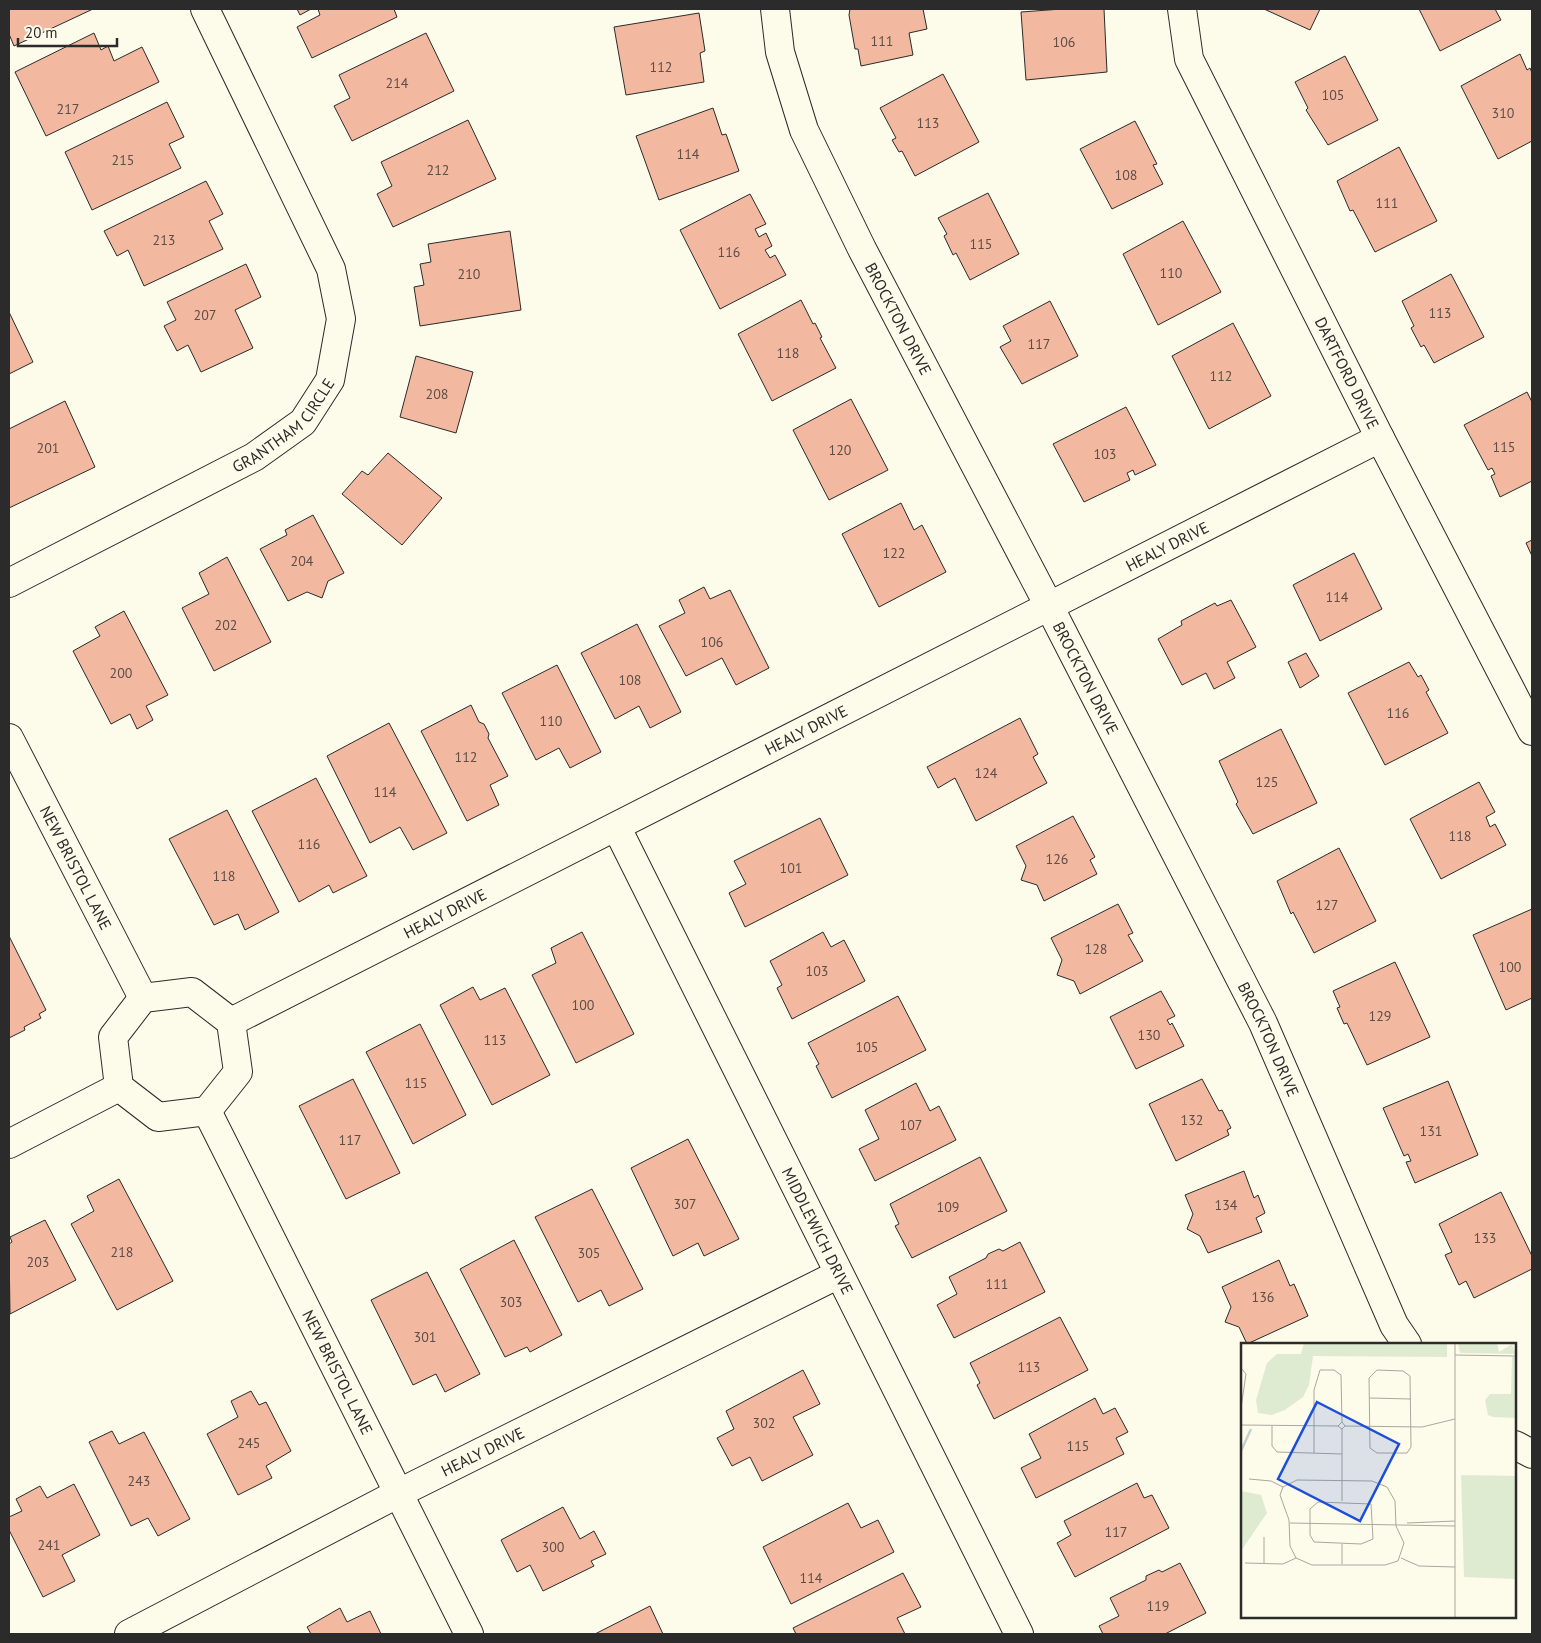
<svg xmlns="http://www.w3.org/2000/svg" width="1541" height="1643" font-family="'PT Sans',sans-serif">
  <rect width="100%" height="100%" fill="#fdfbea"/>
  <path fill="#f2b8a0" stroke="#2b2b2b" d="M9,9H93L14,46L9,34Z
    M297,9H311L300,15Z
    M318,9H394L397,17L312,58L297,27L320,15Z
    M850,9H923L927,29L909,33L913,55L861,66L858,49H855L849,15Z
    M1062,9H1104L1107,72L1026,80L1021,12Z
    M1264,9H1320L1310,30Z
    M1419,9H1495L1501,20L1440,51Z
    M699,13L705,51L700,53L704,82L626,95L614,27Z
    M94,33L101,50L108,46L114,61L142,47L159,82L46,136L15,72Z
    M426,33L454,91L352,141L334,106L350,98L339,75Z
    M1520,54L1527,70L1530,68L1532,73V141L1498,159L1461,86Z
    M1345,56L1378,120L1328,145L1306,110L1308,108L1295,82Z
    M943,74L979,142L915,176L902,151L899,152L892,140L896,138L880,108Z
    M167,102L184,137L169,144L181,168L92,210L65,152Z
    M713,108L722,135L726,134L739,171L659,200L636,136Z
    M468,120L496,179L393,227L377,194L392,186L381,162Z
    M1135,121L1157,164L1153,165L1163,184L1112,209L1080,149Z
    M1399,147L1437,221L1375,252L1353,210L1350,211L1337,181Z
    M206,181L223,214L209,221L223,249L144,286L128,250L117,256L104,231Z
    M988,193L1019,254L970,280L956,253L953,255L944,236L947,234L938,218Z
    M750,194L766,224L755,229L759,237L766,233L772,246L765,250L770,258L775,255L786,275L720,309L680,230Z
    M1183,221L1221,292L1158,325L1123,254Z
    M510,231L521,310L420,326L414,287L424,285L420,264L431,262L428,244Z
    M246,264L261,297L235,310L253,348L201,372L188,345L177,351L164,326L176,320L167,302Z
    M1451,274L1484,337L1434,363L1424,345L1421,347L1411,328L1414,326L1402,301Z
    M801,300L813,324L815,323L822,337L820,338L836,368L772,401L738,334Z
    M1050,301L1078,356L1022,384L1000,347L1011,341L1003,326Z
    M9,312L33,362L9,374Z
    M1233,323L1271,396L1209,429L1172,356Z
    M416,356L473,372L456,433L400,417Z
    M1527,392L1532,402V481L1500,497L1491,476L1495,474L1492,468L1488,470L1464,425Z
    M851,399L888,470L829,500L793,430Z
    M65,401L95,467L9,508V429Z
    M1126,407L1156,465L1135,475L1133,470L1127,473L1130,480L1084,502L1053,444Z
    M388,453L442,498L402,545L342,494L362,471L368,475Z
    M901,503L914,530L922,525L946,572L879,607L842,534Z
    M313,515L344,573L328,581L322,598L307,592L288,601L260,549L287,535L285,530Z
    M1532,540V556L1526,543Z
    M1354,553L1382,609L1320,641L1293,585Z
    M227,557L271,642L214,671L182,608L209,594L199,573Z
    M704,587L710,599L730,590L769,668L736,685L722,658L686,676L659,626L685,613L679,600Z
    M1231,600L1256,647L1227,662L1235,678L1214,689L1206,673L1182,685L1158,639L1182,625L1181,621L1215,603L1217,606Z
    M124,611L168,695L146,706L153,720L137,729L130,714L111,724L73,651L100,636L95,627Z
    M637,624L681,712L650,728L639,706L615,719L581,653Z
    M1306,653L1319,676L1300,688L1288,662Z
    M1409,662L1418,677L1421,675L1429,690L1426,692L1448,733L1385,765L1348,693Z
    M557,665L601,752L570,768L559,748L536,760L502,693Z
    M471,705L479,722L484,724L489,734L488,738L508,776L490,785L499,805L467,821L421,731Z
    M1020,718L1038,754L1033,757L1047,783L976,821L955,778L938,788L927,767Z
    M389,723L447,833L413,850L400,827L370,843L327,756Z
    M1281,729L1317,803L1253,834L1236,804L1238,802L1219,761Z
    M316,778L367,876L333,893L329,885L299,902L252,811Z
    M1479,782L1495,812L1486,817L1490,827L1495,824L1506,845L1441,879L1410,819Z
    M227,810L279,912L245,930L238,914L214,925L169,839Z
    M1073,816L1095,857L1090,860L1097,874L1044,901L1037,885L1021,880L1026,866L1016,846Z
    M820,818L848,875L745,927L729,893L746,884L734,861Z
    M1339,848L1376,921L1314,953L1293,912L1291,914L1277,881Z
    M1118,904L1133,933L1128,935L1143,961L1080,994L1074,981L1057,975L1062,960L1051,938Z
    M1532,909V998L1506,1010L1473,935Z
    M582,932L634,1034L576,1063L532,975L556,963L551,948Z
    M823,932L831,947L844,940L865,981L792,1019L777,988L782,985L770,961Z
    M9,936L46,1010L39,1014L41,1018L24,1027L25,1030L9,1038Z
    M1395,962L1430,1037L1367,1065L1347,1023L1344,1024L1337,1008L1340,1007L1333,991Z
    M473,987L480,1000L505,988L550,1075L492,1105L440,1005Z
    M1161,991L1175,1016L1167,1020L1170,1025L1172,1023L1184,1046L1136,1069L1110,1017Z
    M898,996L926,1050L832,1098L816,1066L819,1064L808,1043Z
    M420,1024L466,1115L413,1144L366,1052Z
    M353,1079L400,1173L346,1199L299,1106Z
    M1202,1079L1219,1111L1222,1110L1231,1128L1227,1130L1229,1135L1176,1161L1149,1104Z
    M1448,1081L1478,1155L1415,1183L1406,1162L1411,1161L1408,1154L1404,1156L1383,1108Z
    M916,1083L930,1111L939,1106L956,1140L875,1181L859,1149L879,1139L865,1110Z
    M688,1139L739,1239L704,1256L698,1243L673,1256L631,1168Z
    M980,1157L1007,1211L912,1258L895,1226L899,1224L890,1204Z
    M1244,1171L1254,1198L1258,1195L1265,1213L1256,1218L1262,1232L1208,1253L1200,1236L1187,1229L1193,1214L1185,1195Z
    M119,1179L173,1281L117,1310L71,1224L94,1211L87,1196Z
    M592,1189L643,1289L609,1306L601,1290L578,1302L535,1217Z
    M1501,1192L1532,1256V1269L1474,1298L1466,1281L1459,1285L1445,1255L1452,1252L1439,1224Z
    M45,1220L76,1280L10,1314L9,1244L12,1242L10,1237Z
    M514,1240L562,1335L530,1352L527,1347L505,1357L460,1269Z
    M1020,1242L1045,1292L954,1338L937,1305L957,1294L949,1277L986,1258L988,1254L999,1249L1003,1251Z
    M1279,1260L1290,1286L1294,1284L1308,1316L1247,1344L1239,1327L1225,1322L1231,1307L1222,1287Z
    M427,1272L480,1374L445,1392L436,1374L413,1385L371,1300Z
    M1060,1317L1088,1370L994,1419L977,1385L980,1383L970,1363Z
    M803,1370L820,1404L793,1417L813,1455L762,1481L750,1457L732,1466L717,1438L734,1429L726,1411Z
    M251,1391L259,1405L266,1402L291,1451L266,1466L272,1478L238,1495L207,1434L238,1417L231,1401Z
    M1095,1398L1103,1414L1115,1408L1128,1432L1116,1438L1124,1454L1036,1498L1021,1468L1041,1458L1029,1434Z
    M112,1431L119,1444L144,1432L190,1519L158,1536L148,1518L131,1526L89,1442Z
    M1137,1483L1144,1498L1152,1495L1169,1528L1075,1577L1057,1543L1071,1535L1064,1521Z
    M74,1484L100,1535L62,1555L75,1581L43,1597L9,1530V1517L22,1511L16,1499L40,1486L47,1498Z
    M848,1503L861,1528L878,1520L894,1552L791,1604L763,1547Z
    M563,1507L580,1539L594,1531L606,1554L591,1561L594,1566L543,1591L530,1565L517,1572L501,1540Z
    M1180,1563L1206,1613L1165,1634H1103L1099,1626L1119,1616L1110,1598L1146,1580V1576L1159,1570L1162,1572Z
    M903,1573L921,1607L897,1618L905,1634H796L793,1628Z
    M650,1606L663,1634H595Z
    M340,1608L347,1622L370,1611L381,1634H311L307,1627Z"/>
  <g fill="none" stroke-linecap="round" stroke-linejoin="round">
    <g stroke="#2b2b2b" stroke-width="30">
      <g id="minor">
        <path id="s1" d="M775,9L780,52L804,130L862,249L1049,606L1263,1023L1394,1325L1407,1344"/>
        <path id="s2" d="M1182,9L1189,59L1380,438L1532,731"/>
        <path id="s3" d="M9,583L254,457L303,422L330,380L341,319L331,269L205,9"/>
        <path id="s4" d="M9,738L143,998"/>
        <path id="s5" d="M617,828L1019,1634"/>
        <path d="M192,992L231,1022L238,1072L207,1111L158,1117L119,1087L113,1037L143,998Z"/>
        <path id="s6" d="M231,1022L1380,438"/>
        <path id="s7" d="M207,1111L469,1634"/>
        <path d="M9,1144L119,1087"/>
        <path d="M1515,1445L1532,1454"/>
        <path id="s8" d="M129,1634L397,1494L839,1274"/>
      </g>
    </g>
    <use href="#minor" stroke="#fdfbea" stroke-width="28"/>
  </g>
  <g text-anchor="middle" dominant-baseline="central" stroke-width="4" stroke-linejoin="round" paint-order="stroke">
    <g font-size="14" fill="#5d4e48">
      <text x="882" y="41">111</text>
      <text x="1064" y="42">106</text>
      <text x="661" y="67">112</text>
      <text x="397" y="83">214</text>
      <text x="1333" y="95">105</text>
      <text x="68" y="109">217</text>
      <text x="1503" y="113">310</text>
      <text x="928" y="123">113</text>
      <text x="688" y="154">114</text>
      <text x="123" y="160">215</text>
      <text x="438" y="170">212</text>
      <text x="1126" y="175">108</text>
      <text x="1387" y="203">111</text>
      <text x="164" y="240">213</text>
      <text x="981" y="244">115</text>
      <text x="729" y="252">116</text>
      <text x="1171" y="273">110</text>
      <text x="469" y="274">210</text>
      <text x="1440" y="313">113</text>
      <text x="205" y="315">207</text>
      <text x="1039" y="344">117</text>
      <text x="788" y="353">118</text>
      <text x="1221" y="376">112</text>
      <text x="437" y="394">208</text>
      <text x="1504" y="447">115</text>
      <text x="48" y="448">201</text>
      <text x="840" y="450">120</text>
      <text x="1105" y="454">103</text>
      <text x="894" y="553">122</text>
      <text x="302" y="561">204</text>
      <text x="1337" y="597">114</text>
      <text x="226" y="625">202</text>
      <text x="712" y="642">106</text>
      <text x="121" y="673">200</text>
      <text x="630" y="680">108</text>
      <text x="1398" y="713">116</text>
      <text x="551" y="721">110</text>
      <text x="466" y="757">112</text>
      <text x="986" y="773">124</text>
      <text x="1267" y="782">125</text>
      <text x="385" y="792">114</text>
      <text x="1460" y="836">118</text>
      <text x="309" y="844">116</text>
      <text x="1057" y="859">126</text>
      <text x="791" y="868">101</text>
      <text x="224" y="876">118</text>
      <text x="1327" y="905">127</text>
      <text x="1096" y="949">128</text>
      <text x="1510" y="967">100</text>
      <text x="817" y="971">103</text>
      <text x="583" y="1005">100</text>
      <text x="1380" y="1016">129</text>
      <text x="1149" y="1035">130</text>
      <text x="495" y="1040">113</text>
      <text x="867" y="1047">105</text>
      <text x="416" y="1083">115</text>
      <text x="1192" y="1120">132</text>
      <text x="911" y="1125">107</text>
      <text x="1431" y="1131">131</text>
      <text x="350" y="1140">117</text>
      <text x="685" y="1204">307</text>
      <text x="1226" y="1205">134</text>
      <text x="948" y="1207">109</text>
      <text x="1485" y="1238">133</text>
      <text x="122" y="1252">218</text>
      <text x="589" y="1253">305</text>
      <text x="38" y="1262">203</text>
      <text x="997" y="1284">111</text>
      <text x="1263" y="1297">136</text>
      <text x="511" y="1302">303</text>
      <text x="425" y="1337">301</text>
      <text x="1029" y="1367">113</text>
      <text x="764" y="1423">302</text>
      <text x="249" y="1443">245</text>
      <text x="1078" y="1446">115</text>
      <text x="139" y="1481">243</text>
      <text x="1116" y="1532">117</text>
      <text x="49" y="1545">241</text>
      <text x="553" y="1547">300</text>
      <text x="811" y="1578">114</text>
      <text x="1158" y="1606">119</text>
    </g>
    <g font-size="16" fill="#2b2b2b" stroke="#fdfbea">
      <text stroke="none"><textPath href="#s1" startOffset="336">BROCKTON DRIVE</textPath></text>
      <text stroke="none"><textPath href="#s2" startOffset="402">DARTFORD DRIVE</textPath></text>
      <text stroke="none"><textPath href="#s3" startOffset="319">GRANTHAM CIRCLE</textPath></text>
      <text stroke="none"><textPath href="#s6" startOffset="1050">HEALY DRIVE</textPath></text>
      <text stroke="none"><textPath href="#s1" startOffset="741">BROCKTON DRIVE</textPath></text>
      <text stroke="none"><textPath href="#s6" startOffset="645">HEALY DRIVE</textPath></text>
      <text stroke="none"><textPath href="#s4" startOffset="146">NEW BRISTOL LANE</textPath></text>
      <text stroke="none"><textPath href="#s6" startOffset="240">HEALY DRIVE</textPath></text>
      <text stroke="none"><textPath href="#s1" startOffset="1146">BROCKTON DRIVE</textPath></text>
      <text stroke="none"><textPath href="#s5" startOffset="450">MIDDLEWICH DRIVE</textPath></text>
      <text stroke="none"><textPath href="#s7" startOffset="292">NEW BRISTOL LANE</textPath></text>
      <text stroke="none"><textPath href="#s8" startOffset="398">HEALY DRIVE</textPath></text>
    </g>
  </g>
  <g transform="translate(1241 1343)">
    <rect width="275" height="275" fill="#fdfbea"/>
    <path d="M63,0H206V14L72,13L68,42L62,54L44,67L31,72L17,70L15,57L26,20L36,11H60ZM217,0H256L258,9L271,1L275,11L219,10ZM271,14H275V75L252,74L247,72L244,57L249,51H270ZM220,132L275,133V236L223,234ZM0,148L20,152L26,170L0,208Z" fill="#deebd1"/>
    <path fill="none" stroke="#c7d0d0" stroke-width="2.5" d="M0,108L10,86"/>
    <path fill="none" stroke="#a9a89e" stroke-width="1" d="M214,0V275M214,12L275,13M0,25L5,31L0,65M136,27L162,28L169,33L170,104L166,110H136L129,105L128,35ZM129,55L170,56M0,82L97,83L101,86L104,83L101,79L97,83M31,83V103L36,109L101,111M104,83L181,84L214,76M73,110V47L79,27H93L100,32L101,79M8,136L30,138L42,144M56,137L131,138L146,144L154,158L155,183L163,200L157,218L144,222H71L55,215L49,203L48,177L39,152L42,144ZM101,158V86M77,159L130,161L132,196L120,201L73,199L69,192V166ZM49,180L214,183M166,180L214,178M23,194V220M160,215L178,223L214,224M4,220L42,221L55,215M101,221V201"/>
    <path fill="#1d4ed8" fill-opacity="0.15" stroke="#1d4ed8" stroke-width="2.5" d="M76,59L158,101L119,178L37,136Z"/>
    <rect width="275" height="275" fill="none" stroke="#2b2b2b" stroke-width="2.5"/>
  </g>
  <rect width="1541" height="1643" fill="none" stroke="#2b2b2b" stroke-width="20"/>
  <path d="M18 38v8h99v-8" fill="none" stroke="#2b2b2b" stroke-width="2.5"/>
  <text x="25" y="38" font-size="15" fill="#2b2b2b" stroke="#fdfbea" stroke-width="4" paint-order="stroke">20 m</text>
</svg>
